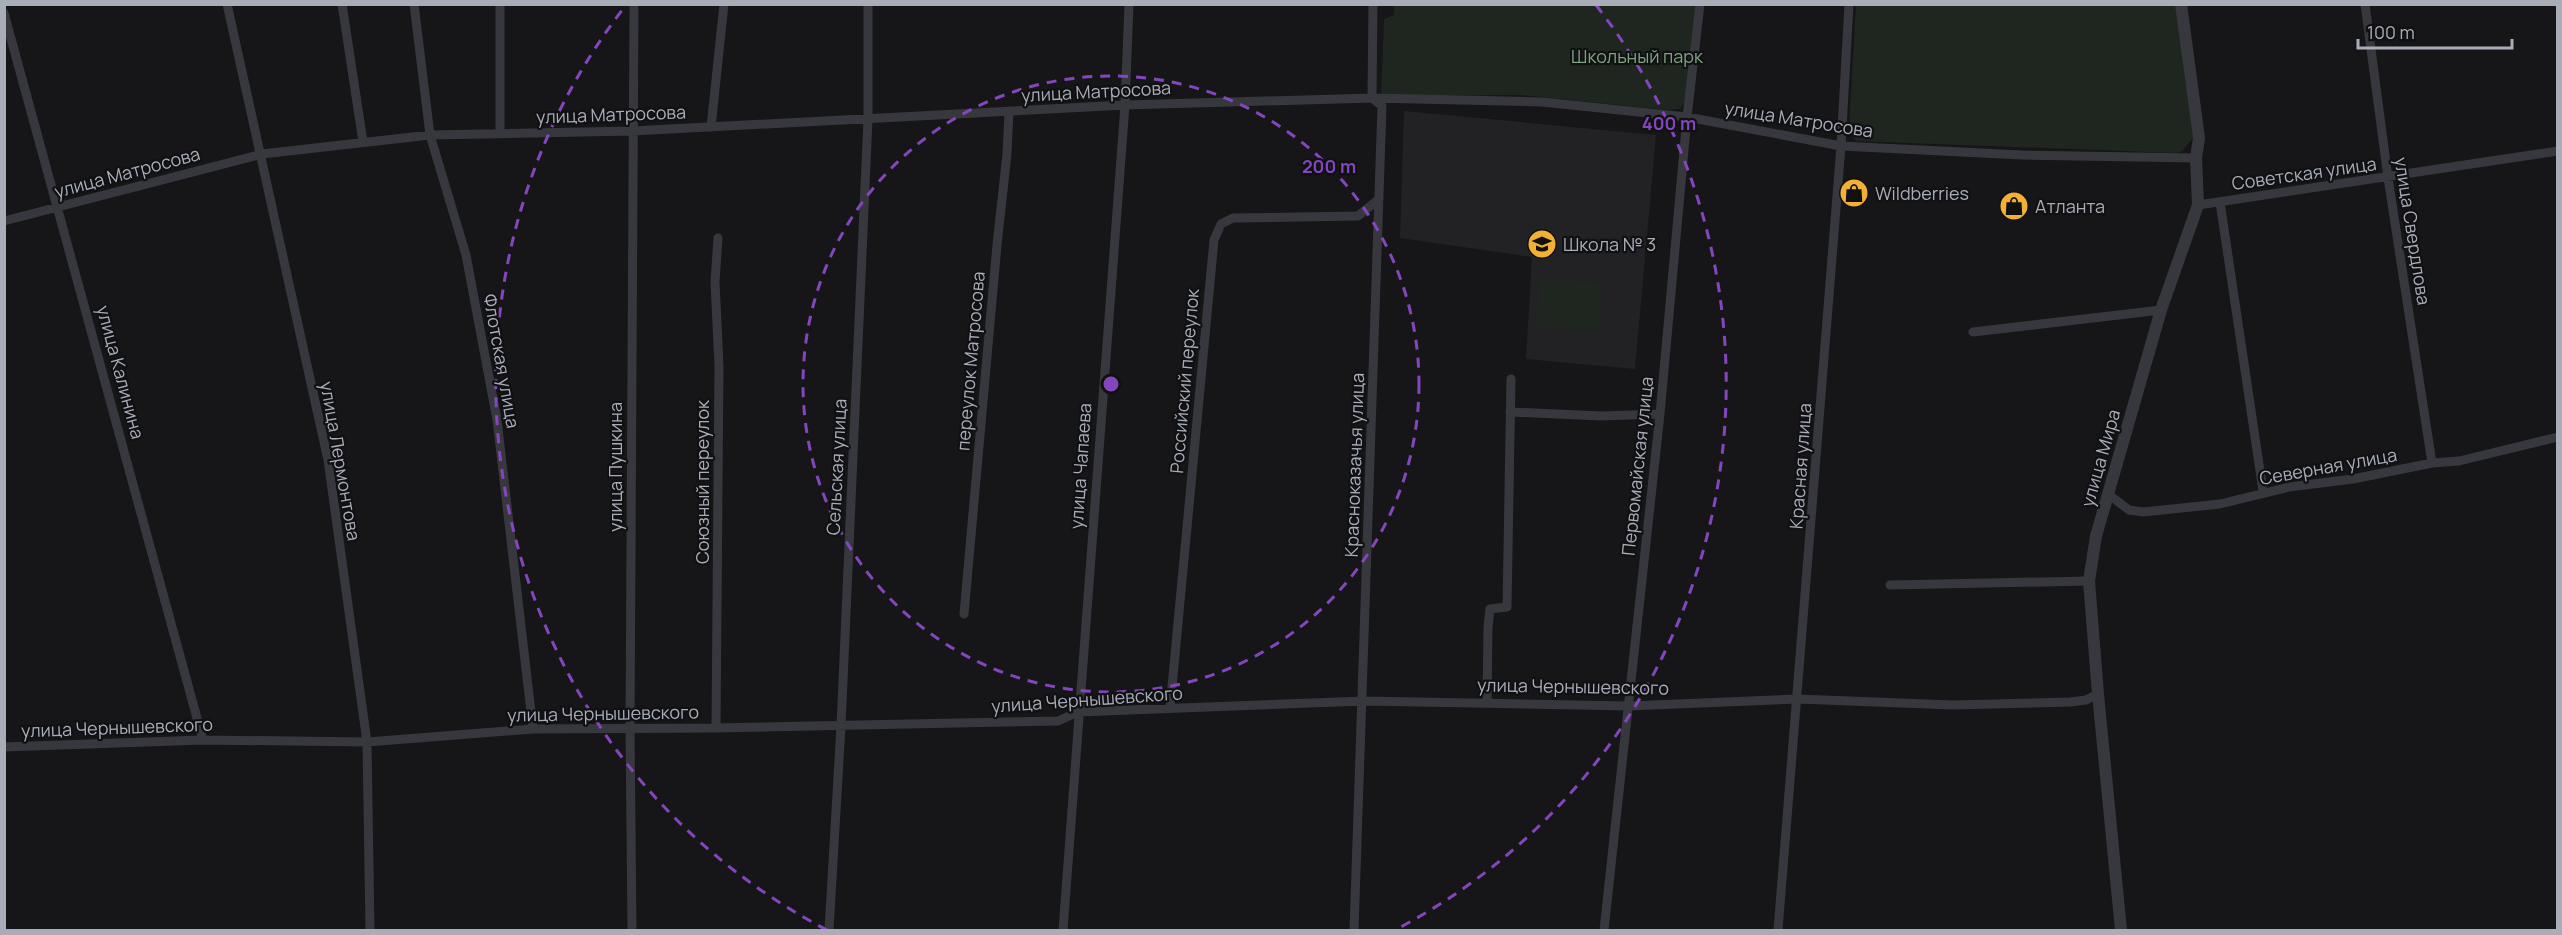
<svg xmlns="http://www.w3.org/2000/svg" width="2562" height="935" font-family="Manrope,sans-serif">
  <rect width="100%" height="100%" fill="#161618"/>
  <path fill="#222225" d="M1404,111L1656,135L1635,369L1526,359L1532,257L1400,238Z"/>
  <path fill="#1e261f" d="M1394,5H1696L1685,101L1680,109L1668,110L1521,95L1381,96L1384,19L1394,15Z
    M1856,5H2177L2193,138L2182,151L2177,153L1856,141L1849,132V126Z
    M1540,278L1603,284L1598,332L1536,326Z"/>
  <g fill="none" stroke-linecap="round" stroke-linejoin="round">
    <path stroke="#37383d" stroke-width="9" d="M227,4L328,460L367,742L370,930
      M342,4L363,142
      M414,4L430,135L466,255L497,420L533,729
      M2365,4L2388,178L2432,463
      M4,13L203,740
      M711,127L724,4
      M500,134V4
      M2220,202L2263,491
      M2198,205L2558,151
      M4,221L262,154L430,135L632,131L1125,105L1372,98L1542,102L1687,117L1841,146L2022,155L2196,158
      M1973,332L2161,310
      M1510,412L1601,416L1660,414
      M2108,494L2129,510L2143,512L2220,504L2289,487L2353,479L2432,463L2459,461L2558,437
      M1890,585L2089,581
      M964,614L997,245L1007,154L1009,111
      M1487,702L1488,627L1490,609L1507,607L1511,379
      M1170,708L1214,240L1221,224L1233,218L1358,216L1379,199
      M716,728L719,366L715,282L718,238
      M4,747L203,740L367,742L533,729L716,728L1058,721L1078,712L1364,701L1629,706L1798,699L1953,705L2070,702L2086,700L2098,694
      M632,930L630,729L634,4
      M829,930L841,726L868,119V4
      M1063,930L1125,105L1129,4
      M1354,930L1382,106L1372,98L1373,4
      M1604,930L1660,414L1687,117L1700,4
      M1778,930L1841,146L1849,4"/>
    <path stroke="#37383d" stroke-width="12" d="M2121,930L2098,694L2089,581L2096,536L2161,310L2198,205L2196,158L2199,138L2181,4"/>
  </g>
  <g fill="none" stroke="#8446be" stroke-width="3" stroke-dasharray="10 8">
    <circle cx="1111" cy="384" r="308"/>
    <path d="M827 930A616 616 0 0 1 626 5M1596 5A616 616 0 0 1 1395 930"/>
  </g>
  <defs>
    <g id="shop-disc" transform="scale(1.5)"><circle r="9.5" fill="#f2b134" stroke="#111113"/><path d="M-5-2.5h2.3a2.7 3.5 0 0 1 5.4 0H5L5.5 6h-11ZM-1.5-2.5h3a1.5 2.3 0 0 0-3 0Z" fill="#111"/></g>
    <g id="school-disc" transform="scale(1.5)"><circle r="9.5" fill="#f2b134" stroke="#111113"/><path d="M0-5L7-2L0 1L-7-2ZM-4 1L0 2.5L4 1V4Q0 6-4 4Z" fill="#111"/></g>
  </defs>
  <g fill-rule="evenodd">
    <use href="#shop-disc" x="1854" y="193"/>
    <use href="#shop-disc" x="2014" y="206"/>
    <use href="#school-disc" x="1542" y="244"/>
  </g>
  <g text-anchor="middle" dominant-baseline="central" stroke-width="4.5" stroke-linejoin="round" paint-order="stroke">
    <g font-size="18" fill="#7fa381" stroke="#111113">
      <text x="1637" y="56">Школьный парк</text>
    </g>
    <g font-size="18" fill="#a8adb8" stroke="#111113">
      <text transform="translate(1096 91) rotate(-3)">улица Матросова</text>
      <text transform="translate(611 114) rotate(-2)">улица Матросова</text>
      <text transform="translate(1799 119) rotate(9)">улица Матросова</text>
      <text transform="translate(127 172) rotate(-15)">улица Матросова</text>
      <text transform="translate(2304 173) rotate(-8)">Советская улица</text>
      <text transform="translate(2413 231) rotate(81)">улица Свердлова</text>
      <text transform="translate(502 361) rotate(80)">Флотская улица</text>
      <text transform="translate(970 361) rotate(-85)">переулок Матросова</text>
      <text transform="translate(121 372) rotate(75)">улица Калинина</text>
      <text transform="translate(1184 381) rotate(-85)">Российский переулок</text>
      <text transform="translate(2100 458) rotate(-74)">улица Мира</text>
      <text transform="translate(341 461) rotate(80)">улица Лермонтова</text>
      <text transform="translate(1354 465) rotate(-88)">Красноказачья улица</text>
      <text transform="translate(1080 466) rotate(-86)">улица Чапаева</text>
      <text transform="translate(1637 466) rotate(-84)">Первомайская улица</text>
      <text transform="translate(1800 466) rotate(-86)">Красная улица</text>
      <text transform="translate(2328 466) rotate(-10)">Северная улица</text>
      <text transform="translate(615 467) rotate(-90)">улица Пушкина</text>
      <text transform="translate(836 467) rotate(-87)">Сельская улица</text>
      <text transform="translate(702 482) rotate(-90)">Союзный переулок</text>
      <text transform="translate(1573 686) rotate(1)">улица Чернышевского</text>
      <text transform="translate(1087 699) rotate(-4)">улица Чернышевского</text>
      <text transform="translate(603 713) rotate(-1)">улица Чернышевского</text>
      <text transform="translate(117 727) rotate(-2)">улица Чернышевского</text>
    </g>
    <g font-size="18" fill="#a8adb8" stroke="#111113" text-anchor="start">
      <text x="1875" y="193">Wildberries</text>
      <text x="2035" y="206">Атланта</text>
      <text x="1563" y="244">Школа № 3</text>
    </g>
  </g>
  <circle cx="1111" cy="384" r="9" fill="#8446be" stroke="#111113" stroke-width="3"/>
  <g font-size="18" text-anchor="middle" font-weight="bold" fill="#8446be" stroke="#111113" stroke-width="4.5" stroke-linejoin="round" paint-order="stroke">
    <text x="1669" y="130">400 m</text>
    <text x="1329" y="173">200 m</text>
  </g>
  <rect width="2562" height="935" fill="none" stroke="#a8adb8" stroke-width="12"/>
  <path d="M2358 39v9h154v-9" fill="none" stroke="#a8adb8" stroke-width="3"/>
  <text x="2367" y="39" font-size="18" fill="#a8adb8" stroke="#111113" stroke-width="4.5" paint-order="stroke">100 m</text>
</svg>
